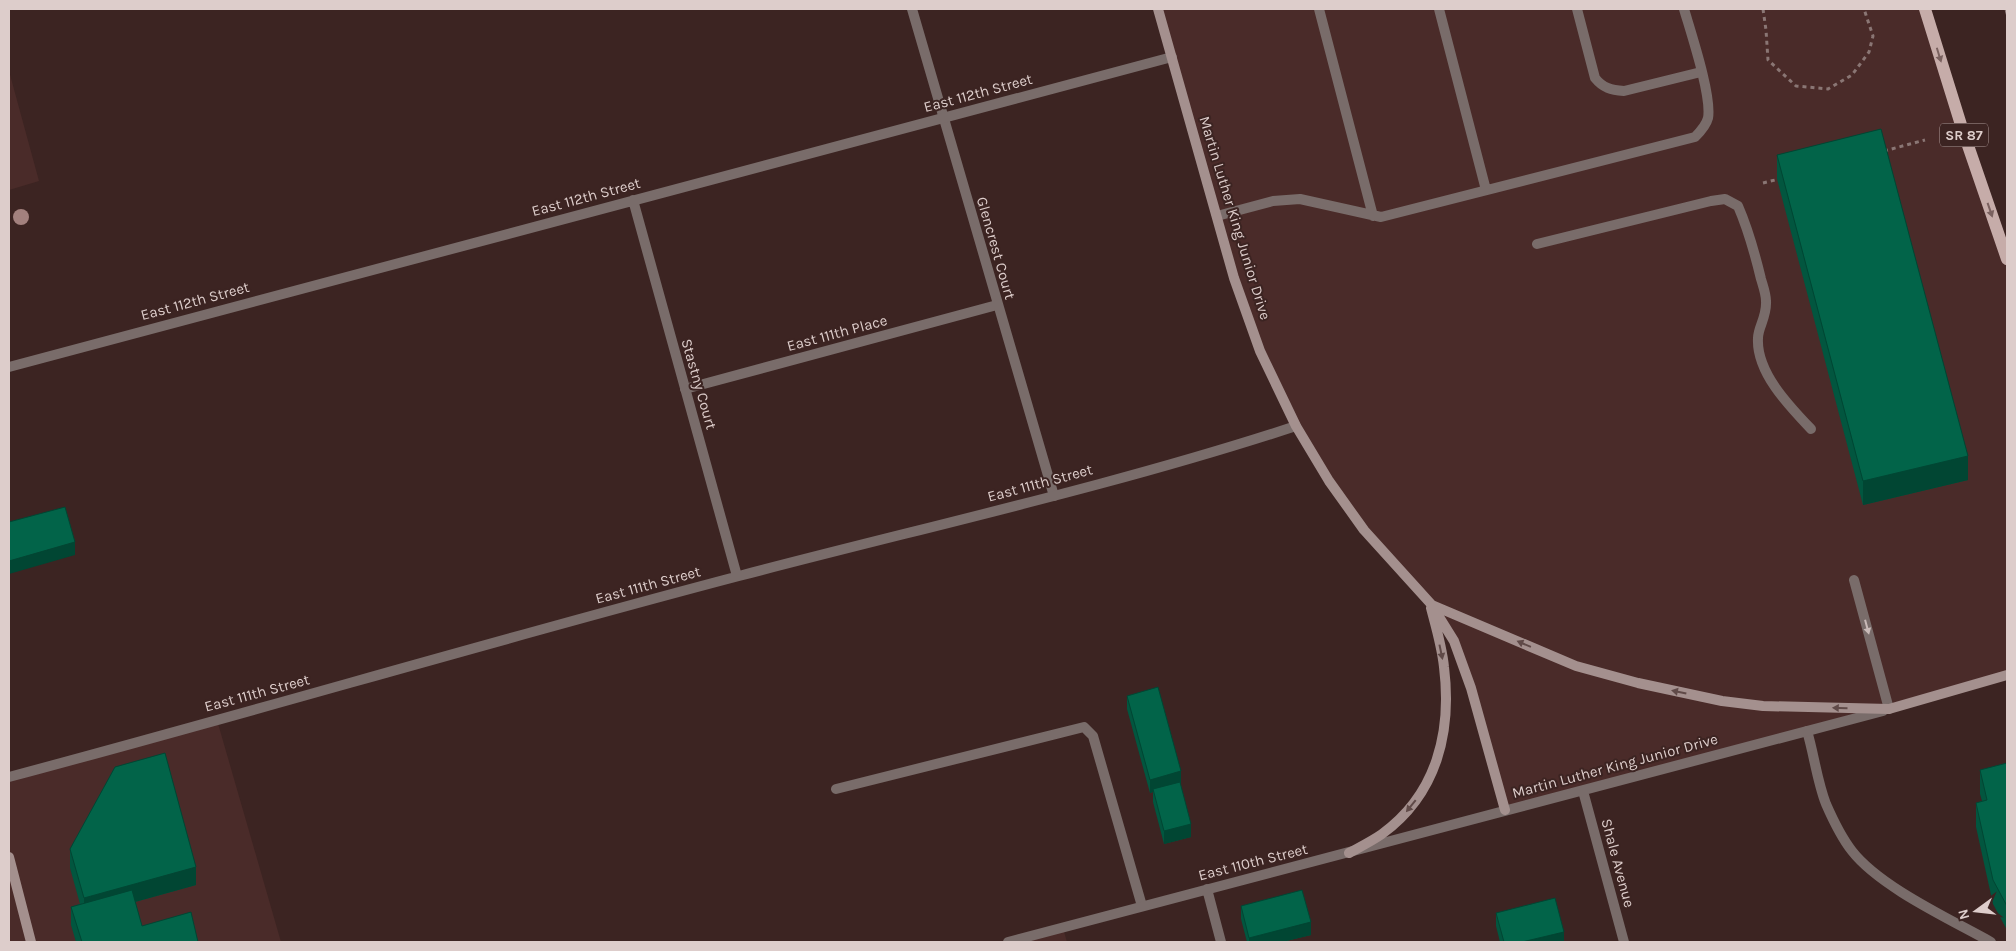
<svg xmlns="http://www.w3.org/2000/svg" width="2016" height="951" font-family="Karla,sans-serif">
  <rect width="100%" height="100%" fill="#3c2422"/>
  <path fill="#4a2b29" d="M1158,9H1925L2007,259V675L1505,810L1454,641L1329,481L1260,351Z
    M9,71L39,181L9,190Z
    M217,720L281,942H9V777Z
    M1063,928L1067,942H1008Z"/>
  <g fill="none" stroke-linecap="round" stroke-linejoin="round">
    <path stroke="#8a7674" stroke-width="3" stroke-dasharray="4 4" stroke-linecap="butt" d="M1763,9L1766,30L1768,60L1796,86L1828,89L1852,75L1869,52L1873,36L1864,9
      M1884,151L1925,140
      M1763,183L1779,179"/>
    <path stroke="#796c6a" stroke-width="10" d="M912,9L1054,496
      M1319,9L1373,216
      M1439,9L1486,190
      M1577,9L1595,78C1603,88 1611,90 1624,91L1701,72
      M1217,216L1273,201L1300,199L1381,217L1695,137C1700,132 1706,126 1708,118C1712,96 1691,33 1684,9
      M1537,244L1711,201L1725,199L1738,206C1748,229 1755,254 1761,279C1763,286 1766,294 1766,301C1767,317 1758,327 1758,338C1756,372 1789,406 1811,429
      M685,389L997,305
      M1854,580L1889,709
      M1807,731C1814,754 1817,781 1826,804C1833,820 1841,837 1852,851C1880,887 1950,919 1991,942
      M836,789L1084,727L1093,736L1142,906"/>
    <path stroke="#796c6a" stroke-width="10" d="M633,200L737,576
      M9,367L1172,57
      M9,777C253,712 495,640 739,576C925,527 1113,486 1296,426
      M1583,791L1624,942
      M1207,889L1221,942
      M1008,942L1883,711"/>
    <path stroke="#a4908e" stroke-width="10" d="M1158,9L1234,278L1260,351L1296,426L1329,481L1364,530L1431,604L1454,641L1471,688L1505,810
      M1432,605L1576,666L1638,683L1722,701L1763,706L1889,709L2007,675
      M1349,853C1360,847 1372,841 1382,834C1437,794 1452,732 1444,667C1442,647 1436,627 1431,608
      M9,857L31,942"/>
    <path stroke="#c6aca9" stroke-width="12" d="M1925,9L1962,128L2007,259"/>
    <path stroke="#9b8886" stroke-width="1" d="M2005,9L2007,17"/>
  </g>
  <circle fill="#a3817e" cx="21" cy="217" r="8"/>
  <path fill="#02563f" d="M1777,155L1968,480L1863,505L1777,179Z
    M1127,696L1181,784H1180L1191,837L1164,844L1153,802V792L1150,793L1127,709Z
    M2007,763V930L1993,904L1976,827V803L1982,801L1980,794V770Z
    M70,849L196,885L135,902L142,926L198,942H76L71,925V907L80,904L70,868Z
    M1241,906L1311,935L1282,942H1247L1241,919Z
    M1496,913L1564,942H1500L1496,926Z"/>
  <path fill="#014633" d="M1968,456V480L1863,505V481Z
    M75,542V555L9,574V561Z
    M1181,771V784L1154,792L1153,789V792L1150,793V780Z
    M1191,824V837L1164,844V831Z
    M196,867V885L84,916V898Z
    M1311,922V935L1282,942H1249V938Z
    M1564,932V942H1522Z"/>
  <path fill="#026449" stroke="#014633" d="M1881,129L1968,456L1863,481L1777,155Z
    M65,507L75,542L9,561V522Z
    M1158,687L1181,771L1150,780L1127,696Z
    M165,753L196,867L84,898L70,849L115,767Z
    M2007,763V906L1993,880L1976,803L1987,800L1980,770Z
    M1180,782L1191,824L1164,831L1153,789Z
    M132,890L142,926L191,912L198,942H82L71,907Z
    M1302,890L1311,922L1249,938L1241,906Z
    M1555,898L1564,932L1522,942H1504L1496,913Z"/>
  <defs><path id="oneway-solid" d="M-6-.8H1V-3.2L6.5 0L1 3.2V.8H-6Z" transform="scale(1.25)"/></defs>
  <g fill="#7a615f">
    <use href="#oneway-solid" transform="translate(1939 55) rotate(73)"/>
    <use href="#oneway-solid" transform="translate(1990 210) rotate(71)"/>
  </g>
  <use fill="#c9bab8" href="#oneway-solid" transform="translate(1867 627) rotate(75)"/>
  <g fill="#604a48">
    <use href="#oneway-solid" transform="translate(1524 644) rotate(-157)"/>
    <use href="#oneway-solid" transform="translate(1441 652) rotate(78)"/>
    <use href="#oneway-solid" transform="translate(1679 692) rotate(-168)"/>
    <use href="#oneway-solid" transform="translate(1840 708) rotate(-178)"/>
    <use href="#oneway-solid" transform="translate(1411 806) rotate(129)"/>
  </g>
  <g text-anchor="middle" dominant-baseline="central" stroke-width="4" stroke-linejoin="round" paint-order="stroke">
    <rect fill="#3c2422" stroke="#ad9a98" stroke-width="1" x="1940" y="123.5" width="48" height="23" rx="4"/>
    <g font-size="14" font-weight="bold" fill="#ddcdcb">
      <text x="1964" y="135">SR 87</text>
    </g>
    <g font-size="15" fill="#ddcdcb" stroke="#3c2422">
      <text transform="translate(978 93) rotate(-15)">East 112th Street</text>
      <text transform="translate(586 197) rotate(-15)">East 112th Street</text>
      <text transform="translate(1235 218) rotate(73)">Martin Luther King Junior Drive</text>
      <text transform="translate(996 248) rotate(74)">Glencrest Court</text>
      <text transform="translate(195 301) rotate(-15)">East 112th Street</text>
      <text transform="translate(837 333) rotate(-15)">East 111th Place</text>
      <text transform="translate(699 384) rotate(74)">Stastny Court</text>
      <text transform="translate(1040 483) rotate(-15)">East 111th Street</text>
      <text transform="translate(648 585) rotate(-15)">East 111th Street</text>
      <text transform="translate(257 693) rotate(-15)">East 111th Street</text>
      <text transform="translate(1615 766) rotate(-15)">Martin Luther King Junior Drive</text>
      <text transform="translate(1253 862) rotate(-14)">East 110th Street</text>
      <text transform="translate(1618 863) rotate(75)">Shale Avenue</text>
    </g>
  </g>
  <rect width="2016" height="951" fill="none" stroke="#ddcdcb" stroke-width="20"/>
  <g transform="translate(1976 911) rotate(255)" stroke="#3c2422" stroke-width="4" paint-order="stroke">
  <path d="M0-4L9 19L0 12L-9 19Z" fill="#ddcdcb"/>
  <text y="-8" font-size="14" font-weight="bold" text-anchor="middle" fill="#ddcdcb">N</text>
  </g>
</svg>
